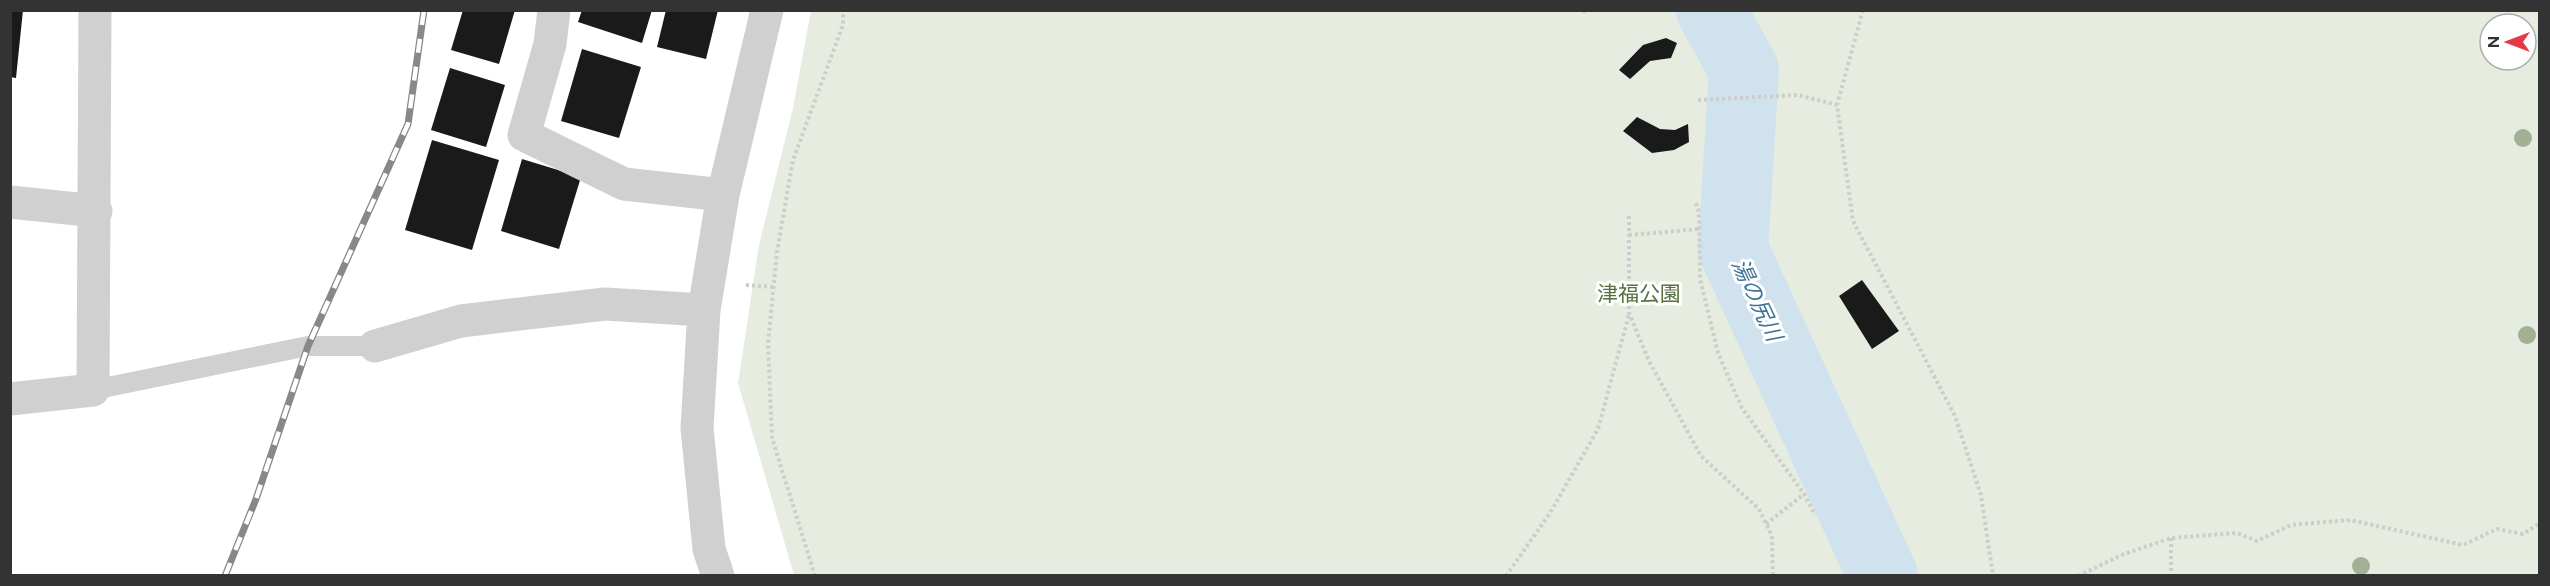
<svg xmlns="http://www.w3.org/2000/svg" width="2550" height="586" font-family="Figtree,'Noto Sans JP',sans-serif">
  <rect width="100%" height="100%" fill="#fff"/>
  <path fill="#e6ecdf" fill-rule="evenodd" d="M811,11H2539V575H794L738,383L759,245L793,108ZM2490,24H2526V60H2490Z"/>
  <g fill="none" stroke-linecap="round" stroke-linejoin="round">
    <path stroke="#cfe2ee" stroke-width="70" d="M1711,10L1744,70L1733,249L1883,576"/>
  </g>
  <path fill="#1a1a1a" d="M10,10H23L16,78L10,77Z
    M463,10H515L499,64L451,50Z
    M582,10H652L642,43L578,22Z
    M666,10H718L706,59L657,47Z
    M1666,38L1677,43L1671,58L1650,61L1630,79L1619,70L1643,45Z
    M582,49L641,67L619,138L561,121Z
    M450,68L505,85L486,147L431,130Z
    M1637,117L1660,129L1675,130L1688,124L1689,142L1674,150L1652,153L1623,131Z
    M432,140L499,160L472,250L405,230Z
    M522,159L581,177L559,249L501,231Z
    M1862,280L1899,331L1872,349L1839,296Z"/>
  <g fill="none" stroke-linecap="round" stroke-linejoin="round">
    <path stroke="#cdcdcd" stroke-width="4" stroke-dasharray="3 3" stroke-linecap="butt" d="M1584,10L1585,14
      M1863,10L1837,105L1853,221L1955,416L1981,495L1993,576
      M1698,100L1798,95L1837,105
      M1696,203L1699,212L1700,279L1718,353L1742,408L1804,494L1815,515
      M1629,216V313L1649,361L1701,456L1759,509L1772,536L1773,576
      M1629,235L1699,229
      M746,285L773,287
      M1766,524L1804,494
      M2171,538V576
      M815,576L772,438L768,343L777,252L793,160L843,25V10
      M1506,576L1550,513L1598,429L1629,314
      M2078,576L2124,554L2171,538L2237,533L2257,541L2291,525L2350,520L2463,545L2497,529L2523,534L2540,523"/>
    <path stroke="#d0d0d0" stroke-width="20" d="M93,390L308,346H375"/>
    <path stroke="#d0d0d0" stroke-width="33" d="M554,10L550,44L524,135L624,184L723,195
      M10,202L96,211
      M375,346L461,321L605,304L704,310
      M10,399L93,390L95,10
      M718,576L709,549L697,428L704,310L723,195L767,10"/>
    <g stroke="#888" stroke-width="7">
      <path id="rail" d="M225,576L256,499L308,346L408,124L424,10"/>
    </g>
    <use href="#rail" stroke="#fff" stroke-width="4.5" stroke-dasharray="14" stroke-linecap="butt"/>
  </g>
  <g fill="#a2b095">
    <circle cx="2523" cy="138" r="9"/>
    <circle cx="2527" cy="335" r="9"/>
    <circle cx="2361" cy="566" r="9"/>
  </g>
  <g text-anchor="middle" dominant-baseline="central" stroke-width="6" stroke-linejoin="round" paint-order="stroke">
    <g font-size="21" fill="#56703f" stroke="#fff">
      <text x="1639" y="293">津福公園</text>
    </g>
    <g font-size="22" font-style="italic" fill="#3f7597" stroke="#fff">
      <text transform="translate(1757 300) rotate(65)">湯の尻川</text>
    </g>
  </g>
  <rect width="2550" height="586" fill="none" stroke="#333333" stroke-width="24"/>
  <g transform="translate(2508 42) rotate(270)"><circle r="28" fill="#ffffff" stroke="#adadad" stroke-width="1.5"/>
  <path d="M0-4.5L10 22L0 15L-10 22Z" fill="#e63946"/>
  <text y="-9" font-size="16" font-weight="bold" text-anchor="middle" fill="#333333">N</text>
  </g>
</svg>
